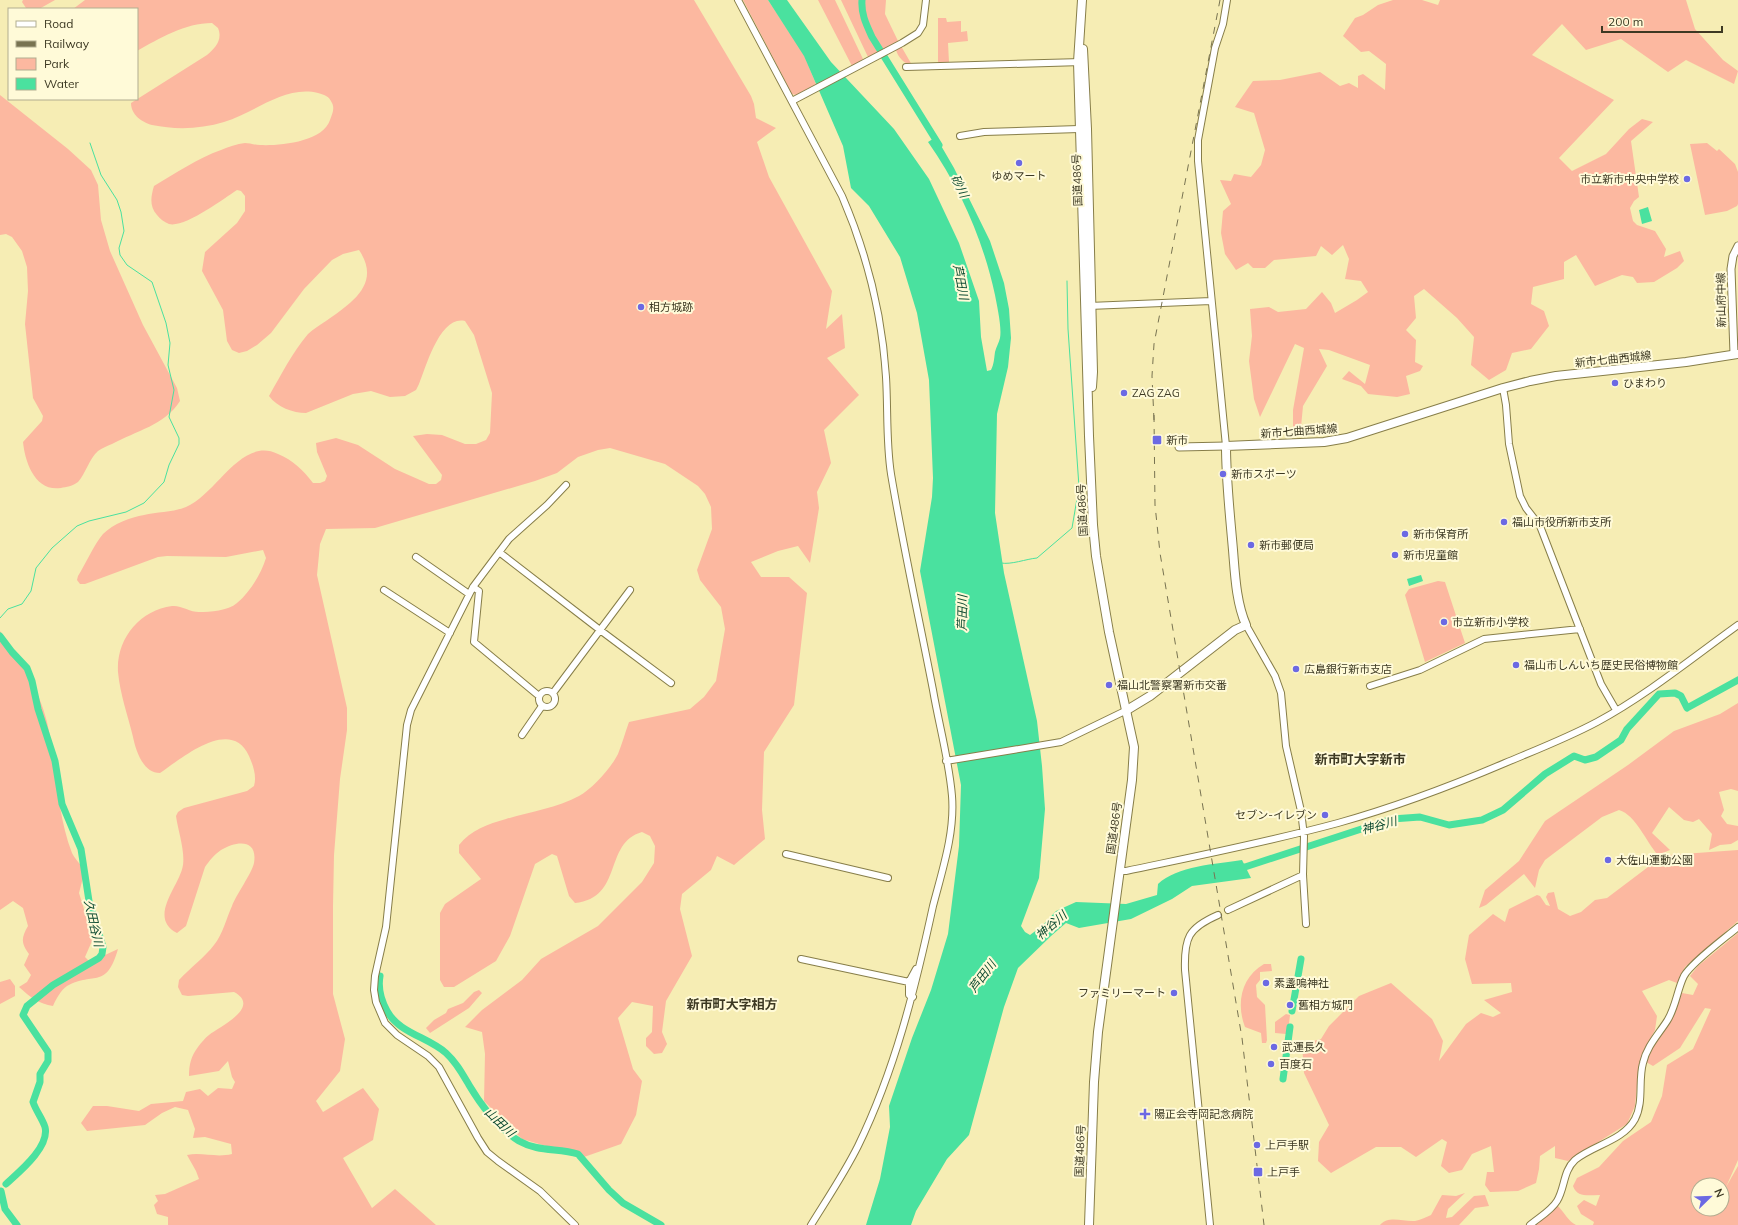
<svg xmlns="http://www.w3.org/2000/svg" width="1738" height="1225" font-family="Mulish,'Noto Sans JP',sans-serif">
  <rect width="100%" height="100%" fill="#f6edb4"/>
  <path fill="#fcb8a0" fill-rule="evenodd" d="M23,0H55L39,9L26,8L22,2Z
    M85,0H694L751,96L754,104L756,118L776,128L757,142L769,177L832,291L826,329L842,314L845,348L827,358L859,395L824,430L831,463L817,492L819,508L810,563L798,546L778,551L751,562L761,577H789L807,593L794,705L764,752L762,810L765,839L734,865L717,856L711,870L682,894L680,909L692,956L666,1001L662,1032L667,1044L662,1053L654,1054L646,1046V1038L652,1032L653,1006L632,1002L618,1018L633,1069L642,1081L636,1115L621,1144L584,1157L522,1139L484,1101L485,1054L482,1032L465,1027L482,1010L522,980L541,959L598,926L642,882L654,863L655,846L650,836L642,832C603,843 624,898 575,903L569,896L557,856L552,854L535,864L510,936L496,961L454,987H444L440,980V913L445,904L481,879L459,853V845C471,830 488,824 506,819C529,812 557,808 579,796C592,789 611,768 618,754C622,744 625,733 629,722L690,709L704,697L716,681L725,629L721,607L700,580L697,570L712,529L711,507L705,494L698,486L665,464L610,448L598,450L578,457L557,473L535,481L375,528L326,529L320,544L317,575L347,708V730L340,779L334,855L333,906V994L345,1039L340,1071L316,1101L323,1112L363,1088L379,1109L373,1140L343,1158L372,1208L395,1189L436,1225H168V1217L157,1214L154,1205L158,1201L155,1195L165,1194L199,1179L196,1171L187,1155C202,1152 216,1158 232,1154L231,1144L205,1137L193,1138L195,1129L188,1110L175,1107L162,1113L145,1125L87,1131L81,1123L93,1106H107L139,1111L151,1104L183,1101L186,1092L200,1089L208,1096L218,1088L232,1089L235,1082L232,1077L228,1061L219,1071L189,1076C189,1065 191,1056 198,1047C201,1043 205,1038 209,1035C219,1027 262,1007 234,992L188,996L182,995L178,987L179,980C190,968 205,957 214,945C223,934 226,919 232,906C236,895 252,873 254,863C258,838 236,841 221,850C215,854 209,861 205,867L186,926L177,933C147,917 180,886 183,865C185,850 178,831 176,816L178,812L184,808L247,791L254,786C257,776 253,765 249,756C231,716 182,758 160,773C143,773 136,751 133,737C128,716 120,694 118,672C116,639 140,610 172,606C181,605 190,612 199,612C210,612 228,611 237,603C250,592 261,574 266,558L263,550L226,557L167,556L158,557L85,584H80L77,580L78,576C85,565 95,543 103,534C113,524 131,517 144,515C157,512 174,512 186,507C217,494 241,436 278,454C293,460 303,470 313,483H320L325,481L327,476L317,452L316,443L336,438L358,445L395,469L429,484H436L441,480L442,475L413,436L427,434L442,435L465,444H476L486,440L490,433L492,393L474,335L465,321C440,315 426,367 419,384L416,390L405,396L390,397L371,391L353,394L306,413C293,413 277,407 269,396C281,375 292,353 308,334C313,329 320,325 326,321C351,303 382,284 359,250L343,254L332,260L304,289L271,333L257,345L247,351L239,353L232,350L227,341L223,310L202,271L205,252L237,223L245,211V196L241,191L237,190C223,199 185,228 169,224C164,222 160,219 157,215C149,206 151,196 154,186C176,173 198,158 221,150C228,147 237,144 245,143C249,143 255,145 260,145C279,146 323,142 330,120C332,114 335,109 332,103C329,96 325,95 318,93C284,85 255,113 224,122C201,129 176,130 152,125C142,122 131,115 131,103L207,55C215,48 223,40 218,28L212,23C185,23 160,38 137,51V9H73Z
    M743,0H768L804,55L816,84L796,95L792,94Z
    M818,0H835L863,59L852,66Z
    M841,0H886L885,14L898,41L868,57Z
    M1393,0H1422L1438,5L1440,0H1686L1695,29L1723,60L1738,71L1734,84L1686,60L1668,72L1621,39L1586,50L1562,24L1532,55L1614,100L1559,158L1572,171L1606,154L1629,129L1642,119L1653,122L1631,141L1639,197L1634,201L1630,208L1633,221L1637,225L1655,231L1666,249L1664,257L1680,251L1684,261L1677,268L1654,282L1637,283L1633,277L1622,275L1595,286L1576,255L1564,262V279L1533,287L1531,304L1544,311L1549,326L1531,349L1512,353L1506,370L1489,380L1471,365L1474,337L1457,318L1424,289L1414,296L1416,318L1406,330L1416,340L1415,362L1423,366L1420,371L1406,376L1410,394L1397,397L1368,394L1361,386L1342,379L1349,371L1365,384L1370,365L1329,350L1319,349L1327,366L1303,406L1301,427L1293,430V410L1304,348L1295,344L1260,417L1254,399L1249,361L1252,336L1250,309L1269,307L1278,312L1306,309L1322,292L1331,303L1335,313L1357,300L1368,292L1361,281L1345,279L1349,259L1343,245L1332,255L1321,246L1316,256L1274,260L1265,268H1253L1248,263L1236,270L1225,254L1221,233L1223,211L1231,204L1220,180L1231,181L1234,174L1251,177L1261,165L1265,150L1254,113L1235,107L1253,81L1280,80L1320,72L1340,86L1349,83L1358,88V76L1363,74L1385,90L1386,64L1369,51L1361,52L1343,36L1355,18L1363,15L1378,5Z
    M938,18H946L947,22L961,21V32L967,31L968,41L948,43L949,62H938Z
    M901,46L912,65C904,64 898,57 896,50Z
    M0,95L68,149L91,170L98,185L101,220L110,251L143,325L177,388L180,401C165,425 136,431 112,444C107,446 102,448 98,451C89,459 86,473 78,482C73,486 66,487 61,488C35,492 25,462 23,442L42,421L43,416L33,398L25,324L28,291L27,267L22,251L12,237L6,234L0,235Z
    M1707,143L1717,151L1719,149L1735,164L1738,172V204L1737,206L1727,211L1705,215L1690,144Z
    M1438,581L1445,582L1465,643L1425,662L1405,595L1409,589Z
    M0,631C19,659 39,688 47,722C57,765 56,811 72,853C75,859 81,865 85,870L79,893L88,922L92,941L85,957L90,962L118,949C106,990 95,971 67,986C61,990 56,999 53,1006C39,1004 30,997 19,987L27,982L31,975L24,965L29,954C21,943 21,938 28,926L23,908L13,901L0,910Z
    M1738,703V791L1731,789L1719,792L1724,810L1721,816L1727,824L1738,826V840L1731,844L1720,845L1709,850L1712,834L1699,819L1693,822L1684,820L1669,807L1652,833L1670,850L1658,855C1646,842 1636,815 1619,810L1602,817L1545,860L1539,870L1535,888L1524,874L1486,905L1479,908L1485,890L1519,861L1545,821L1628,765L1674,731L1720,714Z
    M1738,850V921L1685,967L1677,983L1669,980L1642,991L1657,1016L1655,1030L1643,1053L1639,1066L1635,1106L1627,1124L1568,1161L1555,1158V1146L1540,1156L1539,1169L1536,1183L1518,1191L1490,1192L1485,1185L1487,1172H1494L1491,1146L1472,1154L1462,1170L1449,1173L1441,1166L1447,1142L1442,1139L1416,1157L1401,1147H1376L1331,1173L1318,1161L1319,1142L1329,1125L1304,1073L1302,1044L1321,1039L1329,1026L1359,996L1391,983L1432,1019L1443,1041L1439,1061L1466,1024L1481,1013L1493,1017L1501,1013L1484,1000L1512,992L1511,983L1472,984L1465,959L1469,935L1493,914L1505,922L1509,909L1537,895L1540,896L1546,905L1550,906L1546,897L1548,893L1554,892L1558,909L1570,916L1581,912L1595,900L1607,898L1656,861L1669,855Z
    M1738,933V1160L1726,1187L1738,1166V1225H1593L1594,1222L1581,1214L1577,1206L1584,1200L1596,1206L1600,1195C1589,1195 1577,1198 1573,1186L1577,1178L1599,1167L1623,1141L1651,1122L1662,1096L1667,1065L1693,1049L1711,1009L1705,1008L1680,1048L1653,1066L1646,1062L1649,1052L1671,1021L1682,993L1693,995L1698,984L1690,976L1698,966ZM1698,1185H1722V1209H1698Z
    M1264,964H1271L1272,971L1260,972V980L1256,985L1257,997L1265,1005L1267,1040L1266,1043H1262L1261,1033L1245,1027C1236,1004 1241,977 1264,964Z
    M10,979L15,986V996L0,1004V982Z
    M479,990L482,993L469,1008L430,1033L426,1028L434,1020L446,1013L448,1009L463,1003L474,992Z
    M1286,1014L1290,1015L1288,1032L1286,1034L1275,1033V1022Z
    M1465,1193L1448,1209L1446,1218L1452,1217L1474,1196L1485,1195L1489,1206L1475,1208L1459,1225H1380C1389,1215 1403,1222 1415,1221C1420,1220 1426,1217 1431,1215L1442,1195L1456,1196Z
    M1558,1206C1564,1212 1568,1221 1576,1225H1535Z"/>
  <path fill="#4ae19f" d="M768,0H787L831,62L894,129L929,179L959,243L979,301L981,337L987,371L991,370C994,364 994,359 995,352C996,347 999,343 1000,338C1002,327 997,306 995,295C983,240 961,189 928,142L936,137L954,168L990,241L1004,283L1009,309L1011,338L1008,367L997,414L995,513L1004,573L1037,721L1042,766L1045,809L1039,878L1021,926L1025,932L1030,935L1042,926L1056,911L1076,902L1126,904L1157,895L1158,884C1177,866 1216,864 1242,860L1251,878L1192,886L1172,899L1131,919L1079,928L1066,923L1051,936L1018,968L1004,1007L969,1135L947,1159L916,1211L911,1225H866L880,1179L890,1127L889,1106L912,1038L931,990L948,934L959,846L961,785L920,571L932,497L933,478L929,380L917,313L900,257L869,206L851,188L843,146L804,56Z
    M1648,207L1652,221L1642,224L1639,210Z
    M1421,575L1423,581L1409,586L1407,579Z"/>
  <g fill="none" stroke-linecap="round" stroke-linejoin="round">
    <path stroke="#4ae19f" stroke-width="1" d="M1001,563C1011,565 1026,559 1037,558L1072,528L1079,487L1068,329L1067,281
      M0,618L8,609L22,604L31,591L36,568L52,548L77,526L89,521L126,512L144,503L164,482L169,465L179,444V438L169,417L174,390L168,365L170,343L166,323L152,282L127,265L120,255L119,248L124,231L121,212L117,200L101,175L90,143"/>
    <path stroke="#4ae19f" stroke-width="7" d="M862,0C861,14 866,24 872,37L939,145
      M0,636L12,652L27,668L32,681L38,709L55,761L62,804L81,849L89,901L103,947L102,954L99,958L53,985L27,1006L23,1015L48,1052V1061L40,1074V1082L33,1102C36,1111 42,1118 45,1127C50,1147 19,1172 6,1184
      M1236,868L1245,867L1392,819L1420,817L1449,825L1482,820L1503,810L1545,774L1574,756L1585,760L1596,757L1621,740L1627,729L1659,694L1675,693L1681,696L1687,708L1738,680
      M380,976C378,987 381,1000 387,1011C399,1033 428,1037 446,1053C456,1062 462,1073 469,1085C482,1107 497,1127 519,1141C538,1152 558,1148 578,1154L609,1190L623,1203L661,1225
      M1292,1011L1301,959
      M1283,1079L1290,1027
      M1,1191L5,1209L17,1225"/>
    <g stroke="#877e49" stroke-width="8">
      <path id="tertiary" d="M738,0L842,196C867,254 882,314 886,377C888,409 886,442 891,474C903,546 919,618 933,690C939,725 949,760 952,796C955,833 942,871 933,906C915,989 895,1070 858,1146C844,1174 827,1199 811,1225
        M906,67L1082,62
        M792,101L902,43L918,33L923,25L926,0
        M960,136L984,132L1079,129
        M1089,306L1211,301
        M1503,388L1506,405L1509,444L1520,496L1526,508L1540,526L1601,684L1616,710
        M1226,446L1198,161V140L1215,48L1223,24L1227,0
        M566,485L547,505L509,539L473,587L411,710L407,725L386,927L375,976L374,990L376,1002L385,1023L397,1035L428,1056L439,1067L478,1138L487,1152L498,1161L540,1191L575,1225
        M499,552L600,630L671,683
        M416,557L469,594
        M473,587L479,591L474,642L539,696
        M384,590L450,633
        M1246,625L1275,676L1281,693L1286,746L1301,811L1304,836L1303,875L1306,924
        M1370,686L1420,670L1484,639L1580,629
        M539 699a8 8 0 1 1 16 0a8 8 0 1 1-16 0Z
        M553,693L630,590
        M522,735L542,706
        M946,761L1061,742L1127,710
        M786,854L888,878
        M1119,871H1126C1197,856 1268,842 1338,823C1395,807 1451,786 1505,763C1536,750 1567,738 1597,722C1647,695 1692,658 1738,625
        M1228,910L1303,875
        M801,959L909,982
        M913,997L909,995V982L916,969
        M1210,1225L1185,970C1184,938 1188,928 1218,915
        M1530,1225C1538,1218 1551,1211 1557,1201C1565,1188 1563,1171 1575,1160C1593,1145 1623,1141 1635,1119C1644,1102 1638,1081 1643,1063C1647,1046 1658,1035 1667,1021C1676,1007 1677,990 1684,976C1691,963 1725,938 1738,927"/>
    </g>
    <g stroke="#877e49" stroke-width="9">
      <path id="secondary" d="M1734,354L1731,269L1733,256L1738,246
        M1179,447L1226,446"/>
    </g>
    <g stroke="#877e49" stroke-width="10">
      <path id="primary" d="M1127,710L1150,696L1235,630L1246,625C1236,602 1235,574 1233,550C1230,515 1226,480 1226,446L1324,442L1347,438L1503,388L1530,381L1556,376L1686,362L1738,354"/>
    </g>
    <g stroke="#877e49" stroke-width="10">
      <path id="trunk" d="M1082,0L1078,62L1089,436L1093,525L1096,556L1109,632L1134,747L1132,780L1098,1032L1094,1082L1089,1225
        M1083,49L1087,129L1093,372L1092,387"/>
    </g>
    <use href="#tertiary" stroke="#fff" stroke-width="6"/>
    <use href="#secondary" stroke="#fff" stroke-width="7"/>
    <use href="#primary" stroke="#fff" stroke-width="8"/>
    <use href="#trunk" stroke="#fff" stroke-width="8"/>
    <path stroke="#787351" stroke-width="1" stroke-dasharray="7 7" stroke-linecap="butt" d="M1154,415L1155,505L1160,553L1242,1038L1264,1225
      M1154,420L1152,376L1154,344L1220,0"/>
  </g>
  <g fill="#6c69e3" stroke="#fffad8" stroke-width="1.5">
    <circle cx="1019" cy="163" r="4"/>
    <circle cx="1687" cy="179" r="4"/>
    <circle cx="641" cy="307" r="4"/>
    <circle cx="1615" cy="383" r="4"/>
    <circle cx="1124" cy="393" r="4"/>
    <rect x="1152" y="435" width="10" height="10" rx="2"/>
    <circle cx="1223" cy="474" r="4"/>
    <circle cx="1504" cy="522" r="4"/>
    <circle cx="1405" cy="534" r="4"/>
    <circle cx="1251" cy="545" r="4"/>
    <circle cx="1395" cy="555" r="4"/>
    <circle cx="1444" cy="622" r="4"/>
    <circle cx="1516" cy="665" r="4"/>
    <circle cx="1296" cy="669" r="4"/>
    <circle cx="1109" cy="685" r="4"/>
    <circle cx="1325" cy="815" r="4"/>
    <circle cx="1608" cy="860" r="4"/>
    <circle cx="1266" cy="983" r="4"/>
    <circle cx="1174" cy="993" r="4"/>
    <circle cx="1290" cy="1005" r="4"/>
    <circle cx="1274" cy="1047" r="4"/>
    <circle cx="1271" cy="1064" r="4"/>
    <path d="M1143 1108h4v4h4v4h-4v4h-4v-4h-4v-4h4z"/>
    <circle cx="1257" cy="1145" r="4"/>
    <rect x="1253" y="1167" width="10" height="10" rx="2"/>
  </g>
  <g text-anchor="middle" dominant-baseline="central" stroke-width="4" stroke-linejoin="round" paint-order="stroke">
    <g font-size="11" fill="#3d3923" stroke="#fffad8" text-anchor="start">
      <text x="1019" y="176" text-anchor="middle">ゆめマート</text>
      <text x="1679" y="179" text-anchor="end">市立新市中央中学校</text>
      <text x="649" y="307">相方城跡</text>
      <text x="1623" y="383">ひまわり</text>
      <text x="1132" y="393">ZAG ZAG</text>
      <text x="1166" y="440">新市</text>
      <text x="1231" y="474">新市スポーツ</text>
      <text x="1512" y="522">福山市役所新市支所</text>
      <text x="1413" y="534">新市保育所</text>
      <text x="1259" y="545">新市郵便局</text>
      <text x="1403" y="555">新市児童館</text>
      <text x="1452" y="622">市立新市小学校</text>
      <text x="1524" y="665">福山市しんいち歴史民俗博物館</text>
      <text x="1304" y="669">広島銀行新市支店</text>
      <text x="1117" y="685">福山北警察署新市交番</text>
      <text x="1317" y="815" text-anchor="end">セブン-イレブン</text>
      <text x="1616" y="860">大佐山運動公園</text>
      <text x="1274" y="983">素盞嗚神社</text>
      <text x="1166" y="993" text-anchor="end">ファミリーマート</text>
      <text x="1298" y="1005">舊相方城門</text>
      <text x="1282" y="1047">武運長久</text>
      <text x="1279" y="1064">百度石</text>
      <text x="1154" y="1114">陽正会寺岡記念病院</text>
      <text x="1265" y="1145">上戸手駅</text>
      <text x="1267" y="1172">上戸手</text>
    </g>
    <g font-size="11" fill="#3d3923" stroke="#fffad8">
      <text transform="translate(1077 180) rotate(-92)">国道486号</text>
      <text transform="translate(1721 300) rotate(-91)">新山府中線</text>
      <text transform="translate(1613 359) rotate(-6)">新市七曲西城線</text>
      <text transform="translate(1299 431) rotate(-4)">新市七曲西城線</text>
      <text transform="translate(1082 510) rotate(-93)">国道486号</text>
      <text transform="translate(1114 828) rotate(-82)">国道486号</text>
      <text transform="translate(1080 1151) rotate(-88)">国道486号</text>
    </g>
    <g font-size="12" font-style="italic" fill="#0e4b32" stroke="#fffad8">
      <text transform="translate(960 186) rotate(64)">砂川</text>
      <text transform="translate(961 282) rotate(79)">芦田川</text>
      <text transform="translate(962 613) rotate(-89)">芦田川</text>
      <text transform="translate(1379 825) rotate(-15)">神谷川</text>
      <text transform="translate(94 923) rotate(77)">久田谷川</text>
      <text transform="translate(1051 925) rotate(-41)">神谷川</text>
      <text transform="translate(982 976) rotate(-53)">芦田川</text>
      <text transform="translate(500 1122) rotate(43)">山田川</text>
    </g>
    <g font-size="13" font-weight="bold" fill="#3d3923" stroke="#fffad8">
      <text x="1360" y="759">新市町大字新市</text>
      <text x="732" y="1004">新市町大字相方</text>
    </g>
  </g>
  <rect x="8" y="8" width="130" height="92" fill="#fffad8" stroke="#b1ad90"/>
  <rect x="16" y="21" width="20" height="6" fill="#ffffff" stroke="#b1ad90"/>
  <text x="44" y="28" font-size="12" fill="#3d3923">Road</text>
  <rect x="16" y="41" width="20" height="6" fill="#787351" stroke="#b1ad90"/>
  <text x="44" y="48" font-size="12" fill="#3d3923">Railway</text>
  <rect x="16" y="58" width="20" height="12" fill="#fcb8a0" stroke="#b1ad90"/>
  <text x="44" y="68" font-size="12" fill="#3d3923">Park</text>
  <rect x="16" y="78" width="20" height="12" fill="#4ae19f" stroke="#b1ad90"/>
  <text x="44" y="88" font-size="12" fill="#3d3923">Water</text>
  <g transform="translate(1710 1197) rotate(67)"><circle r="19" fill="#fffad8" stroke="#b1ad90"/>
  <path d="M0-3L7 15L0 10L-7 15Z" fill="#6c69e3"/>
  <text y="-6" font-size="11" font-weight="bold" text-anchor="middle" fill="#3d3923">N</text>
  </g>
  <path d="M1602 26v6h120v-6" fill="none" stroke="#3d3923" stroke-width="2"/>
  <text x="1608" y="26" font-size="12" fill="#3d3923" stroke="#fffad8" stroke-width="3" paint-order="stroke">200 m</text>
</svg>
